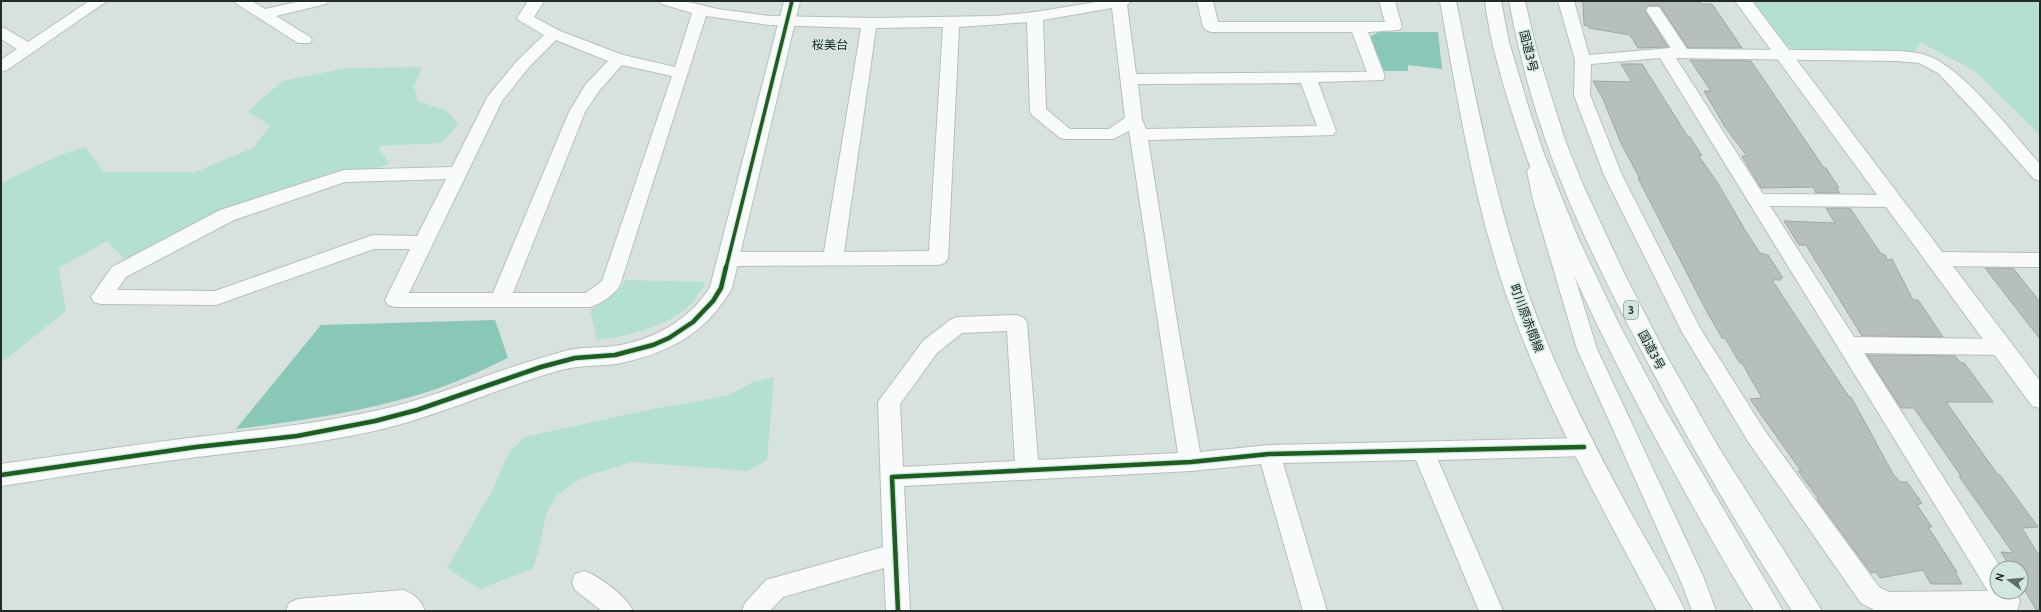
<svg xmlns="http://www.w3.org/2000/svg" width="2041" height="612" font-family="Cabin,'Noto Sans JP',sans-serif">
  <rect width="100%" height="100%" fill="#d7e2df"/>
  <path fill="#b4dfd3" d="M1745,1H2040V135L1975,71L1921,43L1908,61H1844L1794,49L1773,38Z
    M422,67L414,86L418,101L447,111L458,124L442,143L378,146L389,164L211,215L125,260L107,241L59,268L66,311L1,363V183L60,155L85,147L104,172H195L253,148L270,126L248,111L283,81L346,68Z
    M626,280L706,282C701,289 697,299 690,305C665,328 630,335 597,340L590,310L616,293Z
    M774,377L767,460L748,471L633,462L583,477L556,496L546,514L540,545L533,568L480,589L447,568L493,489L509,453L524,437L653,409L727,396L753,382Z"/>
  <path fill="#89c7b6" d="M1378,32H1438L1442,69L1408,65V71H1384L1370,37Z
    M495,320L508,358C481,371 453,384 424,393C362,412 300,421 236,429L321,325Z"/>
  <path fill="#b6bfbc" stroke="#9ea7a5" d="M1583,1H1700L1701,4H1712L1742,48H1688L1660,6H1649L1645,11L1668,47L1638,48L1630,35L1589,28V26L1584,25Z
    M1690,60L1751,61L1824,168H1826L1839,188H1836L1840,193H1816L1813,187L1761,188L1742,156H1747L1725,127L1704,91H1711Z
    M1621,64H1642L1688,137H1690L1702,156L1698,155L1717,182L1745,230L1760,253L1768,255L1783,278H1779L1781,280H1772L1849,397H1851L1893,474L1900,482H1907L1922,503L1917,505L1932,527H1928L1957,572H1955L1962,584H1931L1923,570L1880,578L1876,572L1871,573L1817,499L1818,498L1798,471H1801L1750,399L1762,398L1742,363H1740L1725,338H1722L1707,312L1638,178L1640,179L1621,143L1603,99L1593,81L1632,82Z
    M1826,208H1850L1881,254L1885,255L1887,260L1892,259L1913,300H1918L1943,337L1862,336L1806,245H1799L1784,221L1835,223Z
    M1985,268H2013L2040,302V339Z
    M1867,355L1955,356L1961,363H1964L1993,402H1946L1998,475H2000L2038,527L2022,528L2038,554H2040V611H2037L2021,584V568H2011L2001,552L2013,553L1959,476H1961L1914,408H1901Z"/>
  <g fill="none" stroke-linecap="round" stroke-linejoin="round">
    <g stroke="#b7bfbd" stroke-width="2">
      <path id="minor" d="M89,1H107L7,70L1,72V60L17,49L1,39V27L6,29L28,42Z
        M234,1H252L265,9L301,1H329L326,4L276,16L310,37L312,40L310,43H298L237,4Z
        M528,1H544L534,17L560,31L623,55L675,67L692,13L662,4L659,1H684L718,9L770,16L874,18L995,16L1035,12L1102,1H1132L1127,5L1136,74L1367,72L1352,32H1211L1206,30L1203,27L1197,1H1213L1218,22H1385L1379,1H1395L1402,27L1399,30L1368,32L1385,77L1383,80L1318,82L1336,131L1333,135L1148,140L1180,340L1200,452L1269,445L1584,438L1592,440L1595,447L1592,454L1584,456L1438,460L1503,611H1479L1416,460L1283,463L1327,611H1303L1261,464L1191,471L904,486L910,611H886L884,568L783,597L770,611H742L745,603L766,580L883,547L878,402L923,341L950,320L957,317L1017,315L1024,318L1027,323L1038,460L1178,453L1129,131L1113,139H1066L1060,138L1032,115L1030,111L1027,22L959,27L948,258L945,263L938,265L729,266L722,264L719,259L722,254L729,252H824L861,28L770,25L706,16L620,285C614,295 601,304 590,307H395L388,305L385,300L410,249H374L216,305L101,304L94,302L91,297L112,267L220,210L344,170L452,167L488,96L517,61L544,35L520,21L517,18ZM1112,8L1125,118L1109,129H1070L1046,109L1043,20ZM934,27H943L929,251L844,252L876,28ZM556,40L608,61L586,84L569,112L493,293H409L502,101L529,67ZM622,65L672,76L602,281L586,293H513L585,112L599,91ZM1301,83L1317,126L1146,129L1142,120L1138,84ZM446,179L417,236L373,235L215,291L117,290L126,277L234,220L345,182ZM1007,331L1015,461L903,467L900,404L937,353L962,333Z
        M1558,1H1574L1589,55L1671,48L1646,10L1649,7H1659L1687,49L1898,51C1908,52 1919,52 1928,56C1963,68 2014,135 2040,164V181L2034,179L1973,110L1938,73L1919,63L1898,61L1676,58L1763,194L1892,195L1898,197L1901,201L1898,205L1892,207L1770,206L1854,337L2000,339L2007,341L2010,347L2007,353L2000,355L1864,353L2001,568H1997V592L2017,594L2020,602L2017,610L1876,611L1861,603L1749,443L1682,332L1604,175L1574,95L1575,60ZM1660,58L1988,591L1889,592L1879,587L1765,431L1700,328L1622,175L1590,95L1591,64Z
        M1536,165L1542,167L1545,171L1551,200L1597,349L1703,576L1716,611H1692L1682,584L1577,349L1533,200L1527,171L1530,167Z
        M1935,252L2040,253V267L1935,266L1928,264L1925,259L1928,254Z
        M584,571C599,576 627,597 633,611H602L575,590L572,582L575,574Z
        M403,590C414,594 421,600 425,611H286L289,603L298,599Z"/>
    </g>
    <g stroke="#b7bfbd" stroke-width="2">
      <path id="tertiary" d="M784,1H800L732,288C706,334 667,354 616,364C604,366 590,365 577,367C566,368 554,372 544,375C487,393 432,418 374,431C315,444 257,450 197,457C132,465 66,476 1,486V464C66,455 132,445 197,437C257,430 316,424 374,411C432,399 485,374 541,358C552,355 563,351 574,349C587,347 602,348 615,346C653,340 690,320 710,287Z
        M1735,1H1752L2040,381V408L2032,406Z"/>
    </g>
    <g stroke="#b7bfbd" stroke-width="2">
      <path id="secondary" d="M1440,1H1456C1481,127 1505,251 1558,368C1582,422 1609,473 1637,524C1653,553 1671,581 1685,611H1657C1600,504 1540,397 1502,282C1472,191 1457,95 1440,1Z"/>
    </g>
    <g stroke="#b7bfbd" stroke-width="2">
      <path id="trunk" d="M1485,1H1501L1509,42L1529,109L1544,154L1579,240L1619,324L1659,399L1783,611H1754C1717,551 1683,489 1649,426C1598,330 1550,232 1517,128C1504,87 1490,44 1485,1Z
        M1509,1H1525L1536,48L1565,140L1583,185L1624,273L1665,353L1719,448L1822,611H1792C1743,535 1697,457 1655,376C1607,286 1559,192 1531,94C1522,63 1515,32 1509,1Z"/>
    </g>
    <use href="#minor" fill="#f9fbfa" fill-rule="evenodd"/>
    <use href="#tertiary" fill="#f9fbfa" fill-rule="evenodd"/>
    <use href="#secondary" fill="#f9fbfa" fill-rule="evenodd"/>
    <use href="#trunk" fill="#f9fbfa" fill-rule="evenodd"/>
    <g stroke="#d2e7e0" stroke-width="5.5">
      <path id="cycleway-far1" d="M726,268L792,1"/>
    </g>
    <g stroke="#d2e7e0" stroke-width="7">
      <path id="cycleway" d="M1,475L196,447L297,436L375,421L417,410L541,367L575,358L615,355L653,345L669,338L693,322L713,301L721,288L726,267
        M898,611L892,477L1191,462L1269,454L1584,447"/>
    </g>
    <use href="#cycleway-far1" stroke="#1b5e20" stroke-width="3.5"/>
    <use href="#cycleway" stroke="#1b5e20" stroke-width="4.5"/>
  </g>
  <g text-anchor="middle" dominant-baseline="central" stroke-width="3" stroke-linejoin="round" paint-order="stroke">
    <rect fill="#d2e7e0" stroke="#57635f" stroke-width="1" x="1624" y="301" width="14" height="18" rx="3"/>
    <g font-size="11" font-weight="bold" fill="#222a28">
      <text x="1631" y="310">3</text>
    </g>
    <g font-size="12" fill="#222a28" stroke="#d2e7e0">
      <text x="830" y="44">桜美台</text>
    </g>
    <g font-size="12" fill="#222a28" stroke="#d2e7e0">
      <text transform="translate(1529 51) rotate(76)">国道3号</text>
      <text transform="translate(1527 318) rotate(69)">町川原赤間線</text>
      <text transform="translate(1652 350) rotate(62)">国道3号</text>
    </g>
  </g>
  <rect width="2041" height="612" fill="none" stroke="#222a28" stroke-width="4"/>
  <g transform="translate(2009 580) rotate(286)"><circle r="19" fill="#d2e7e0" stroke="#8c9b96"/>
  <path d="M0-3L7 15L0 10L-7 15Z" fill="#616a68"/>
  <text y="-6" font-size="11" font-weight="bold" text-anchor="middle" fill="#222a28">N</text>
  </g>
</svg>
